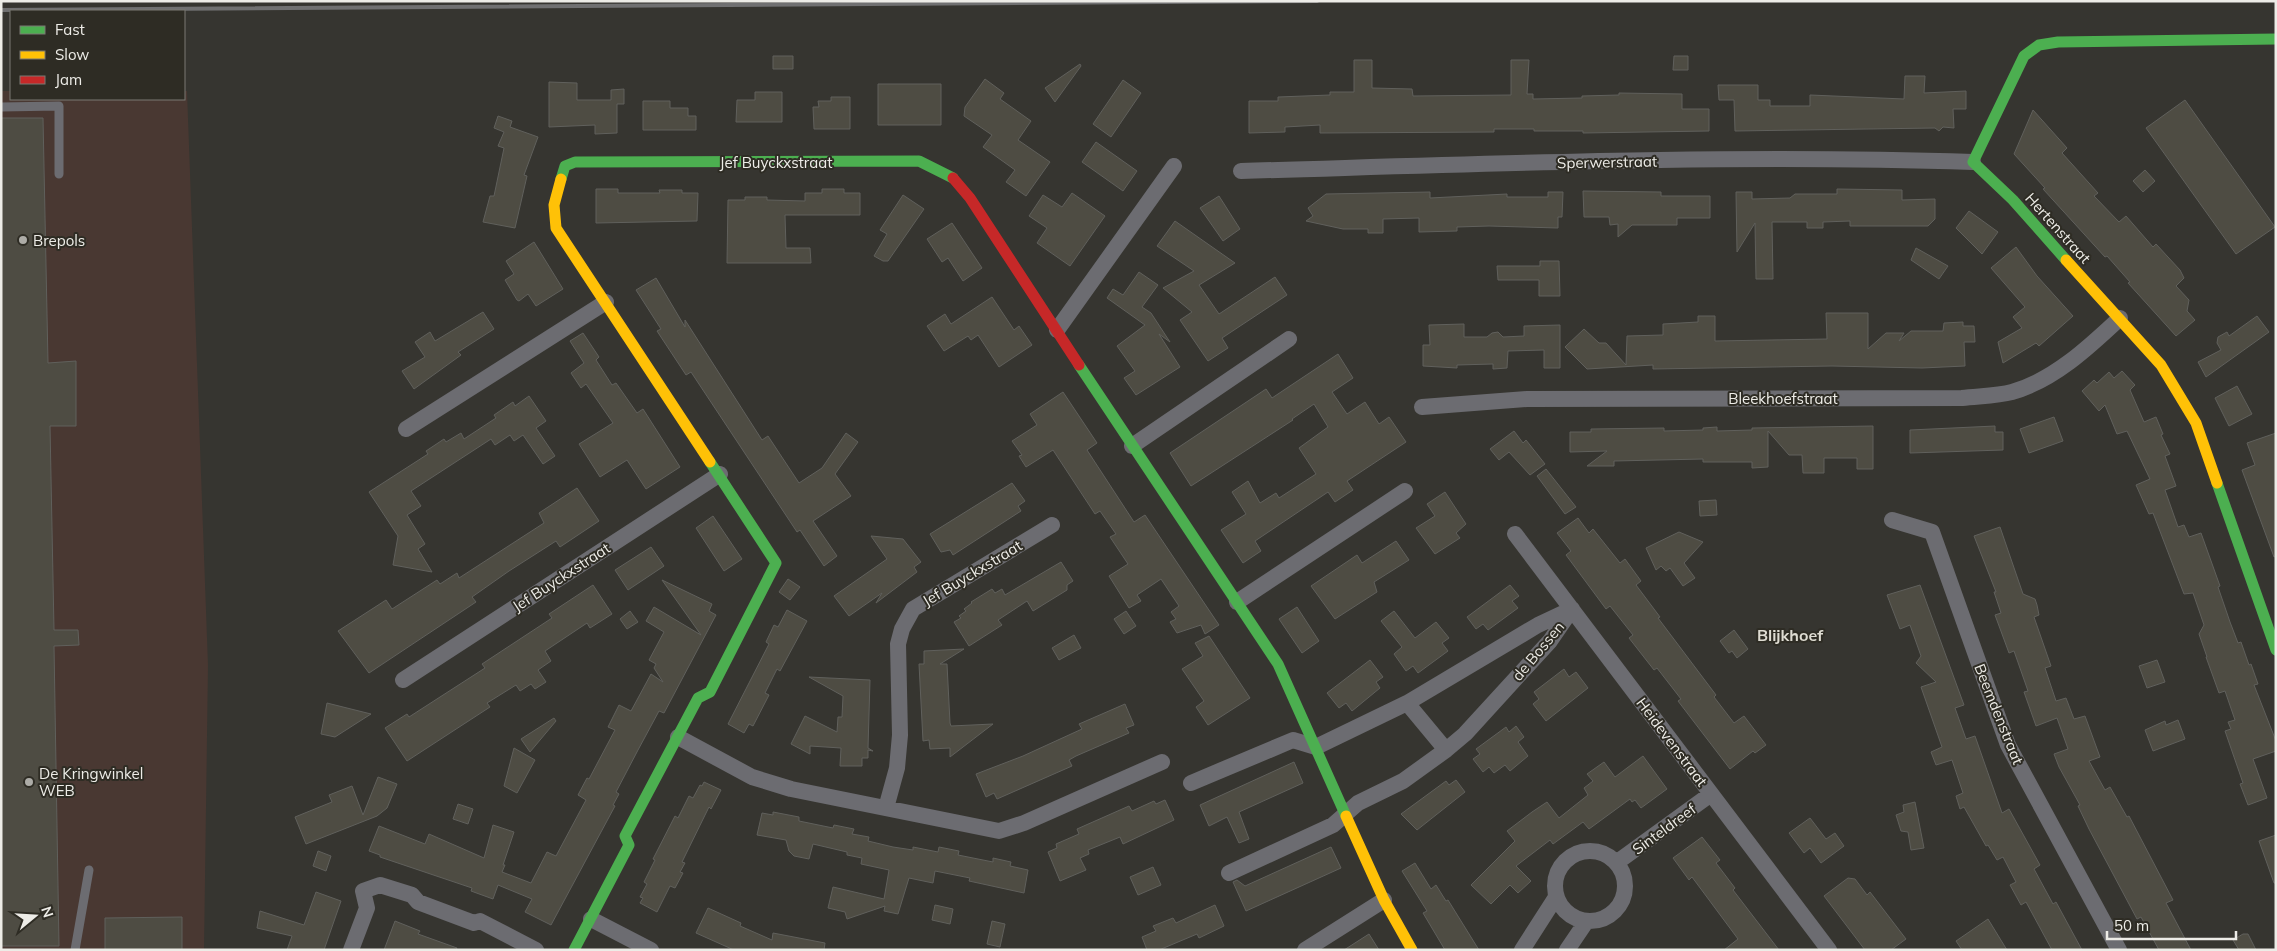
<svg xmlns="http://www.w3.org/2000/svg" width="2277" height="951" font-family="Mulish,sans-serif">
  <rect width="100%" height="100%" fill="#363530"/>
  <path fill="#493832" d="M1,91H11V99H184V91H187L208,665L204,950H1Z"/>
  <path fill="#4e4c43" stroke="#60605c" d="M773,56H793V69H773Z
    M1674,56H1688V70H1673Z
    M1354,60H1372V88L1412,89L1413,96L1511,95V60H1529L1527,94H1533V99L1582,98V96L1619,95V93L1682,94V109H1709V131L1583,133V131H1534V129H1494V132L1320,133V125L1285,127V132L1249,133V101H1278V97L1330,95V92H1354Z
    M1080,64L1081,66L1055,102L1045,88Z
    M1905,76H1925L1924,93L1966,91V109H1953L1954,128L1943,127L1939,131L1935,128L1735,131L1734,100H1719L1718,85H1758V100H1770V106H1810V95L1904,99Z
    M985,79L1004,93L1000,99L1031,121L1018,140L1050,162L1026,196L1006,182L1015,170L983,147L992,135L964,116L965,107Z
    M1123,80L1141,93L1111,137L1093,124Z
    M549,82L577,83V100H611V90L624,89V104H617V133L595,134V125L549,127Z
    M878,84H941V125H878Z
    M755,92H782V122H736L737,100H755Z
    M831,97H850V129H814L813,107H819L818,101H831Z
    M2185,100L2275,227L2236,254L2146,128Z
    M643,101H670V108H688V116H696V130H643Z
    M2033,110L2067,148L2062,153L2098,193L2094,196L2119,222L2126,216L2153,247L2156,244L2180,270L2184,278L2176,286L2189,300L2187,311L2195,320L2176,336L2128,283L2130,282L2107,256L2105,257L2043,189L2045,188L2014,154Z
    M498,116L512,121L510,127L538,137L524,175L527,176L515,228L483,222L490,196H494L504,148L498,146L504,132L494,128Z
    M1,118H43L48,363L76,361V426H50L54,630H78L79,645L54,646L59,946H1Z
    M1096,142L1137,171L1123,191L1082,162Z
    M2145,170L2155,181L2143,192L2133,181Z
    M596,189H618V193H660L659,190H682V193H698L697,221L596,223Z
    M822,189H844V193H860V215H785L786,248H810L811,263H727L728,200H745V197H767V200L805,201V193H822Z
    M1837,189L1902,190V200L1935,199V219L1928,226H1850V221L1823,222V228H1807V222H1772L1773,279H1756L1755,223L1737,252L1736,192H1752V199L1790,198L1795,194H1837Z
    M1583,191L1661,192V196H1710V218H1677V225H1632L1618,237V224L1610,225L1609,217H1584Z
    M1430,192V198L1507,194V197H1548V192H1563L1562,217H1558V228L1489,226L1457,227V231L1419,232V218L1383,219V233H1368V229H1343L1306,221L1313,216L1308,208L1326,194Z
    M1072,193L1105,216L1070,266L1037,243L1047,228L1029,216L1043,195L1062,207Z
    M903,195L924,209L888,261H883L874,256L887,234L880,230Z
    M1219,196L1240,229L1223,241L1200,208Z
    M1969,211L1998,232L1982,254L1956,228Z
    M1175,221L1235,263L1199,285L1219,314L1275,277L1287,295L1222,338L1228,348L1208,361L1180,320L1192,312L1163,288L1194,271L1157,246Z
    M952,223L982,268L963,281L948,258L942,262L927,239Z
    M534,242L563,289L536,306L528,294L519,301L517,300L505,280L514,274L506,261Z
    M2016,247L2037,276L2073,316L2039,346L2036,343L2003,363L1998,342L2022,328L2013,317L2025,307L1991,268Z
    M1916,248L1948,266L1939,279L1911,260Z
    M1540,261H1559L1560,296H1539V280H1498L1497,266H1540Z
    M1139,272L1158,285L1142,307L1151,313L1170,342L1159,334L1180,367L1136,395L1124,378L1135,371L1117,346L1145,325L1107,298L1113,289L1123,295Z
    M656,278L685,327V320L762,440L768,436L799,483L822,468L846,433L858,442L835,474L851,496L813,521L837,556L824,566L800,530L797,532L691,372L686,375L657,331L661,329L636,290Z
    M992,297L1014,330L1019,326L1032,345L999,367L978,335L971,340L968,336L944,351L927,326L945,314L951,324Z
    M483,312L494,329L458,352L461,355L414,389L402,371L425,357L415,342L430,332L435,341Z
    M1826,313H1868V349L1886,333H1904L1899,341L1911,331H1943L1944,323L1963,322V326H1974L1975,342H1964L1965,366L1922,368L1832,366L1653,369V365L1587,369L1565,347L1584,329L1599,343H1606L1626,365L1627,336L1663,335V324L1698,322V316H1715V341L1827,339Z
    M2257,316L2269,332L2206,377L2198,362L2221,350L2217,343L2218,337L2227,332L2229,336Z
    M1464,324V337H1487L1492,333L1498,332L1503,337L1524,336V326L1560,325V368H1544V350L1508,351L1507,368L1493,369V364L1457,365V368L1423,366V345H1430L1429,325Z
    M583,333L599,357L596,360L612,385L616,383L637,413L643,409L680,467L646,489L627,460L600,477L579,444L613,423L586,384L581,388L571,373L584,363L570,341Z
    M1338,354L1353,378L1332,392L1347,414L1365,402L1379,424L1389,417L1406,442L1347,481L1353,490L1335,502L1328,492L1255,541L1261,551L1243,563L1221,530L1246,514L1232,492L1248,481L1260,503L1276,493L1279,498L1316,474L1299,448L1328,427L1314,404L1292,419L1293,420L1191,486L1170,453L1266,389L1272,398Z
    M2122,371L2135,385L2130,390L2144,422L2156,417L2163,434L2161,435L2170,454L2165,456L2176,486L2165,490L2178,527L2184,525L2189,537L2201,533L2220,586L2218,587L2230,622L2238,643L2241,642L2249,665L2251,664L2258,684L2254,685L2276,741V751L2253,759L2267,798L2248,805L2240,784L2243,783L2225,731L2231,729L2228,722L2235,720L2225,691L2219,693L2206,657H2207L2199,634L2204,625L2193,593L2184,594L2153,513L2149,514L2136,485L2150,479L2127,431L2117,434L2105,405L2099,411L2082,391L2094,380L2097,383L2109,372L2114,378Z
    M2237,386L2252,414L2229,426L2215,398Z
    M1063,392L1097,443L1087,450L1134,522L1145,515L1219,625L1205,634L1201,625L1177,633L1170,622L1176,619L1171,612L1179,606L1161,579L1137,595L1141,601L1129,608L1109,576L1128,564L1110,537L1116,534L1100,511L1095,514L1053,450L1026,467L1019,456L1022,455L1012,441L1037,425L1030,414Z
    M529,396L546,421L536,428L555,456L543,464L523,435L514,441L510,435L495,445L491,439L411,491L421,506L407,515L425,544L418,549L432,572L393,565L398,536L369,492L428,454L426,451L444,439L446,442L461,433L464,439L496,418L494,415L513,402L515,406Z
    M2054,417L2063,441L2029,453L2020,429Z
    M1873,426V469H1857V458H1824V473H1803L1802,455H1789L1768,431V467L1752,468V462H1703V459L1614,461V466H1587L1607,451L1570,452V432H1591V429L1664,428V431L1703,430V428L1717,427V431L1752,430V428Z
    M1995,426V432H2003V450L1910,453V430Z
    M1514,431L1523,443L1526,440L1545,464L1530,475L1509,452L1499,460L1490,449Z
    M2276,433V556L2274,557L2242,470L2255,465L2247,443Z
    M1546,469L1576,507L1565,514L1537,476Z
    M1012,483L1025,501L1018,506L1021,511L953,555L950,550L941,552L930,534Z
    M577,488L599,521L560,547L556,541L509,571L472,597L476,602L369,673L338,631L386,600L392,609L437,580L440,584L457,573L459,578L544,523L539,513Z
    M1445,492L1466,524L1456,533L1460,538L1435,554L1416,528L1435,516L1427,504Z
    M1716,500L1717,515L1700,516L1699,501Z
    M713,516L742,559L724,571L696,528Z
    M1578,518L1589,533L1593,529L1620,563L1625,559L1641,581L1636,585L1660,617L1658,618L1716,695L1714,697L1734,723L1744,716L1766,745L1755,753L1753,751L1730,769L1678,701L1681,699L1657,668L1654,670L1629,638L1633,635L1610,606L1606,609L1566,555L1571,551L1557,533Z
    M2000,527L2023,594L2035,599L2037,605L2039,615L2034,617L2051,666L2045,668L2056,701L2066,698L2074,719L2085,716L2100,757L2089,761L2105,790L2110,787L2127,817L2129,816L2173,900L2166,903L2191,950H2159L2141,917L2137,919L2089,829L2078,806L2080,805L2059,767L2054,754L2068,749L2057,718L2036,726L2024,692L2028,691L2014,651L2009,653L1995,615L2001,613L1994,592H1996L1974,536Z
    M1679,532L1703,542L1684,563L1695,578L1683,586L1670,568L1666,571L1661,566L1656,570L1646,548Z
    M871,536L903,539L921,562L914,567L917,572L876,603L882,593L849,616L834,596L887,559Z
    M1396,541L1409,560L1374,582L1377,592L1335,619L1311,586L1357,555L1362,563Z
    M651,547L664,566L628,590L615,570Z
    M1061,562L1073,581L1067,585V590L1033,611L1027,601L998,620L1002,625L969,646L954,622L961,618L959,616L966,611L964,609L972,603L971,602L992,589L995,593L1002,589L1005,595Z
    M788,579L800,587L790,600L779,592Z
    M662,580L712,604L709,611L716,615L664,713L659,711L638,750L616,792L619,794L613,805L615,806L551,925L525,912L532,899L498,885L493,899L471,891L472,888L380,857V855L369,851L379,826L425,844L429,834L484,858L493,825L514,832L503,865H505L502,872L531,883L547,852L556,856L586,800L578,795L587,778L589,779L615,730L608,727L619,705L631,711L651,674L663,682L654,668L656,664L649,660L664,632L646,621L654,607L701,635Z
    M593,585L612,614L590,628L587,623L545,651L551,661L538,670L546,682L535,689L531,684L520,691L516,685L487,703L490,707L407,761L385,728L407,714L409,717L485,668L482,664L552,618L549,614Z
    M1510,585L1519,596L1512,601L1518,608L1488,630L1483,624L1476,629L1467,617Z
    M1920,585L1964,705L1955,708L1966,739L1975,736L2002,813L2009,809L2040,865L2034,869L2053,904L2056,902L2082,950H2052L2026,902L2021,905L2010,885L2016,882L2003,857L1997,860L1988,845L1986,846L1964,807L1960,809L1956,796L1963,793L1952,760L1936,765L1931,752L1942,747L1921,687L1936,682L1916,663L1921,656L1910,625L1900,629L1887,595Z
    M1297,607L1319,641L1302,653L1279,619Z
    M787,610L807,621L780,671L777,669L765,693L769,695L753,726L749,724L744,733L728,724L769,644L766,642L774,625L778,627Z
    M630,611L638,622L627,629L620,619Z
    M1126,611L1136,626L1124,634L1114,619Z
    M1394,611L1415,638L1436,622L1449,638L1442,643L1448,651L1418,673L1413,666L1406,671L1394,654L1402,647L1381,621Z
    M1734,630L1748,649L1737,658L1732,651L1729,653L1720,641Z
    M1074,635L1081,648L1059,660L1052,648Z
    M1209,636L1250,698L1208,725L1196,707L1204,701L1182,669L1203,656L1195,643Z
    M964,649L940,664H947L950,723L951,726L993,724L950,757V748L930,749L929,740L923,741L919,664H924V651Z
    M1370,660L1383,677L1376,682L1380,688L1352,711L1346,703L1339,708L1327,693Z
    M2157,660L2165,682L2147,688L2139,666Z
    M1564,669L1569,677L1576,672L1588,688L1546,721L1533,704L1539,699L1534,692Z
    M809,677L870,680L868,748L873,751L868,750V758H862V766H840L841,748L810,746V754L791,744L805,716L837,732L838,717H842L843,696Z
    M327,703L371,714L335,737L321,734Z
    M1125,704L1134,725L1126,728L1129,733L1076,756L1069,760L1072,766L997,799L994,793L986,797L976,774L1023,756L1082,729L1079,724Z
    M554,718L556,721L530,752L521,739Z
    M2178,720L2185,739L2153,751L2145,730L2165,721L2166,725Z
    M1516,726L1524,737L1518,742L1528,756L1510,771L1505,765L1494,773L1489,767L1483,772L1473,759L1480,754L1476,749L1506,727L1509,732Z
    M514,748L535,760L517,793L504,786Z
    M1643,756L1667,789L1641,808L1635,800L1632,802L1630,799L1589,829L1583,822L1553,844L1550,840L1516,866L1531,881L1518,893L1510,885L1491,904L1471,885L1515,841L1507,831L1532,812L1547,802L1559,818L1588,795L1584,788L1593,781L1587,774L1604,762L1615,777Z
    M1294,762L1303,783L1239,812L1249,839L1239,843L1227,817L1209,826L1200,805Z
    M378,777L397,784L387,808L377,816L306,844L295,817L332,802L329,795L352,786L363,815Z
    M1456,780L1465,792L1417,830L1401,814L1446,781L1449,785Z
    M704,782L721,790L711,809L709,807L682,862L685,863L680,872L683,873L675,888L670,886L657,912L640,903L643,898L640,897L647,884L644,882L655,860L653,859L675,816L678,818L689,796L693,798L700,785L702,786Z
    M1165,800L1174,820L1123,844L1120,837L1088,850L1089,854L1080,858L1086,870L1060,881L1048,852L1057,848L1056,844L1079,834L1077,829L1129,806L1132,811L1154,801L1156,804Z
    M1915,802L1924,848L1911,850L1908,832L1901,831L1896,815L1904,812L1903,805Z
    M458,804L473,809L468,824L453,819Z
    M773,812L799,817V821L833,828L834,825L854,829L852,834L869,837L868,841L893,847L913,850V847L938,852L939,847L959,851L958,855L993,862V858L1011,862L1010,866L1028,870L1024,893L969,881L970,878L935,871L933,883L909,878L898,914L884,911L885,906L847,919L845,912L828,908L833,887L884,899L889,870L861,864L862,858L847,855V852L813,844L809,859L794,856L789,851L786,840L757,835L762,813L773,815Z
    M1810,818L1826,839L1835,833L1844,846L1821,863L1810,848L1804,853L1789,833Z
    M2276,835V883H2274L2259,841Z
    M1702,837L1720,860L1716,863L1735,888L1733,890L1779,950H1724L1738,939L1692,877L1689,880L1673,858Z
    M1331,847L1341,868L1246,911L1233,882L1237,880L1245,886Z
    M318,851L331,856L326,871L313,866Z
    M1415,863L1431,889L1436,885L1446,901L1448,900L1479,950H1445L1423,913L1427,911L1402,871Z
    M1153,867L1161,885L1138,895L1130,877Z
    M1848,878L1855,879L1867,895L1870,892L1906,939L1891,950H1865L1824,896Z
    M316,892L341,901L324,950H287L292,936L257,928L260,911L304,925Z
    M935,905L953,909L950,924L932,920Z
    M1215,905L1224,926L1199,938L1197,934L1159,950H1147L1142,937L1156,931L1153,926L1173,918L1176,923Z
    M708,908L741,923L740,926L772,940L773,933L825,943L824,950H734L696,933Z
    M182,917V950H105V918Z
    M1988,919L2007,950H1962L1956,941Z
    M395,921L420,931L418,934L457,948L456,950H384Z
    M992,921L1005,924L1000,947L987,944Z
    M1369,934L1379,950H1344Z
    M2243,934H2248L2256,950H2239L2233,940Z"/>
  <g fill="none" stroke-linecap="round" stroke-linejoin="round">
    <path stroke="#6c6c71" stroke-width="9" d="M1,107L59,106V174
      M75,950L89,870"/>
    <path stroke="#6c6c71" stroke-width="16" d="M1241,171C1485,164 1730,154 1973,162
      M1057,330L1174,166
      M1422,407L1527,399L1962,398C1978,396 1997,396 2012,392C2054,380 2089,347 2120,318
      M406,429L606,302
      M1132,446L1289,339
      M1892,520L1932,532L2008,745L2119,950
      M1515,534L1829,950
      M1237,602L1405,491
      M403,680L720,474
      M1407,703L1446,750
      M678,737L752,777L791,789L999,831L1024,823L1162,762
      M1191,783L1293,740L1316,747L1407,703L1538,625L1572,609
      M886,808L897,768L900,735L898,644L902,629L913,609L1052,525
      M1555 886a35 35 0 1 1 70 0a35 35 0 1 1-70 0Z
      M1616,863L1711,794
      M1229,873L1333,825L1358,803L1403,781L1446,750L1465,734L1550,641L1572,609
      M591,919L651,950
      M351,950L367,908L363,891L380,885L412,895L418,902L474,923L480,921L536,950
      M1305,950L1384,900
      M1522,950L1556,897
      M1567,950L1586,922"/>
    <path stroke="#4caf50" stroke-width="11" d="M561,179L565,166L575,162L919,161L953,178
      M2066,260L2013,200L1973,162L2024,56L2039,45L2058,42L2276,39
      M1079,365L1278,664L1346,816
      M2217,483L2276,650
      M574,950L629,845L625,836L698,698L710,692L776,563L710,462"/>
    <path stroke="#ffc107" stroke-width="11" d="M561,179L554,205L556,228L710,462
      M2066,260L2161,365L2196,423L2217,483
      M1346,816L1384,900L1412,950"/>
    <path stroke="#c62828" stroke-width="11" d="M953,178L970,198L1079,365"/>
    <path stroke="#707071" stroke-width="4" d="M1,10L1317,1"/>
  </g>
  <g fill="#adaca7" stroke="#2e2c24" stroke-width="2">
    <circle cx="23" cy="240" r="5"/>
    <circle cx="29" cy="782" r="5"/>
  </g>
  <g text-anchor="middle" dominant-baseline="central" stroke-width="4" stroke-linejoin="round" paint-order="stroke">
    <g font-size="15" fill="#edece7" stroke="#2e2c24">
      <text x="776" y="162">Jef Buyckxstraat</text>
      <text transform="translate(1607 162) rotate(-1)">Sperwerstraat</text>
      <text transform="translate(2058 228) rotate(48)">Hertenstraat</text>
      <text x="1783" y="398">Bleekhoefstraat</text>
      <text transform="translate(972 573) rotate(-31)">Jef Buyckxstraat</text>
      <text transform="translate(561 577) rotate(-33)">Jef Buyckxstraat</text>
      <text transform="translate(1538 651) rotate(-50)">de Bossen</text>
      <text transform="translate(1999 714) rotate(68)">Beemdenstraat</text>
      <text transform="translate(1672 742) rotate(53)">Heidevenstraat</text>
      <text transform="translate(1664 829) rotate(-36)">Sinteldreef</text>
    </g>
    <g font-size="15" fill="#edece7" stroke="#2e2c24" text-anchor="start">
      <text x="33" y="240">Brepols</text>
      <text x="39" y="773">De Kringwinkel<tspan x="39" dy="17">WEB</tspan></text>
    </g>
    <g font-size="16" font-weight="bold" fill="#dedcd2" stroke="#2e2c24">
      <text x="1790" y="635">Blijkhoef</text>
    </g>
  </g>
  <rect width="2277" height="951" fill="none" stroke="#edece7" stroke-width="5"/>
  <rect x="10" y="10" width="175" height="90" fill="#2e2c24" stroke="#7a7972"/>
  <rect x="20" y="26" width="25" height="8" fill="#4caf50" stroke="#7a7972"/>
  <text x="55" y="35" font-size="15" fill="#edece7">Fast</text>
  <rect x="20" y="51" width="25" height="8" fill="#ffc107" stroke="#7a7972"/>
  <text x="55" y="60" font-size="15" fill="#edece7">Slow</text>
  <rect x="20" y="76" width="25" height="8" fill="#c62828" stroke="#7a7972"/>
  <text x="55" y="85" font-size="15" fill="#edece7">Jam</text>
  <g transform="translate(35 916) rotate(72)" stroke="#2e2c24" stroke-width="4" paint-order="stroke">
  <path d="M0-4L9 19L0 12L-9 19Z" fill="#edece7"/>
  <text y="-8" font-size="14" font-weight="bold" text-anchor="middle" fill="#edece7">N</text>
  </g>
  <path d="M2107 931v8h129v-8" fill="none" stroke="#edece7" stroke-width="2.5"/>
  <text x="2114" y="931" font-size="15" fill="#edece7" stroke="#2e2c24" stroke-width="4" paint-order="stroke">50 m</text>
</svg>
